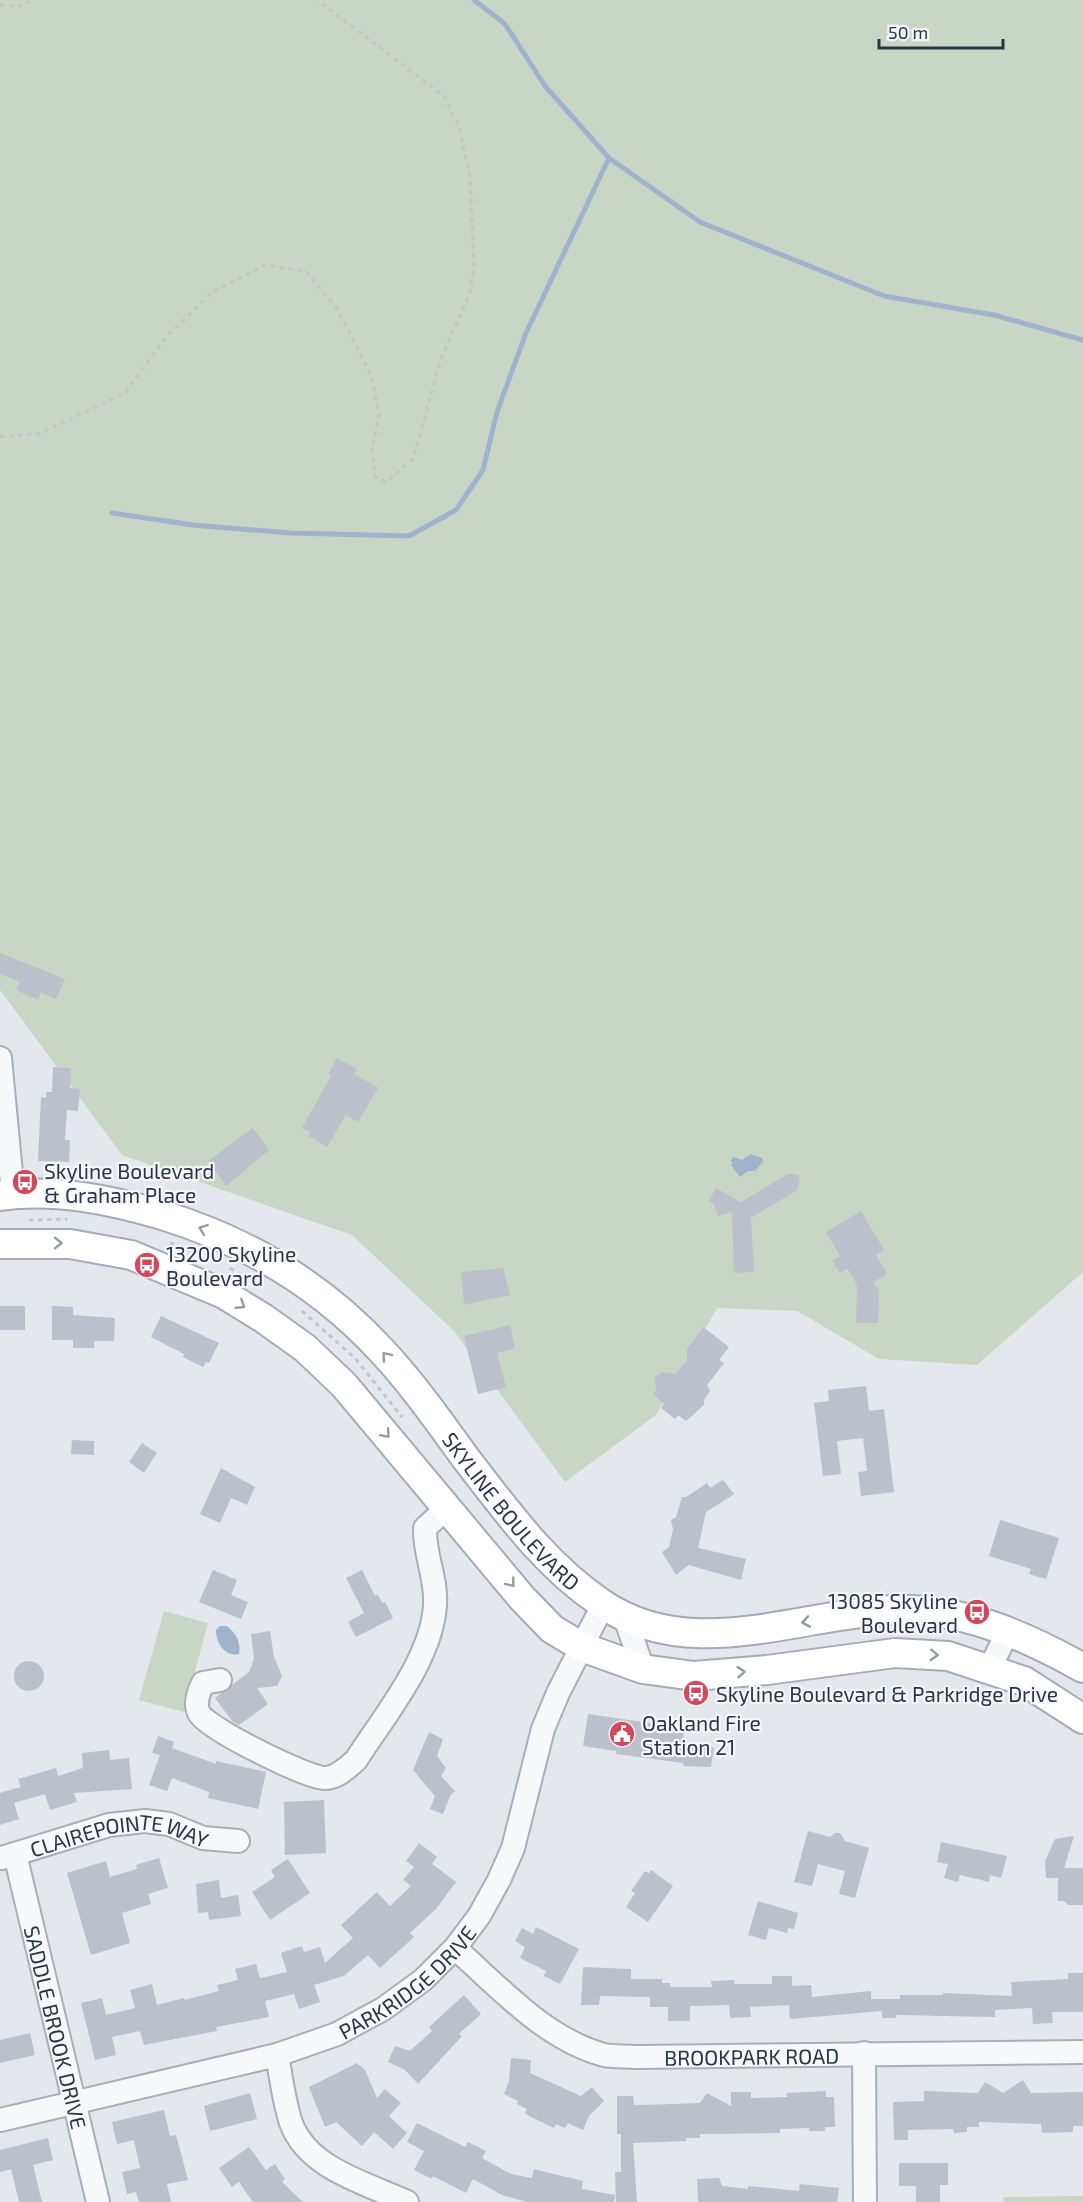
<svg xmlns="http://www.w3.org/2000/svg" width="1083" height="2202" font-family="'Exo 2',sans-serif">
  <rect width="100%" height="100%" fill="#e4e7ec"/>
  <path fill="#c9d6c5" d="M0,0H1083V1272L977,1365L879,1359L797,1311L717,1308L656,1415L565,1482L454,1331L352,1235L122,1155L0,990Z
    M164,1611L208,1623L184,1712L139,1700Z
    M1083,2196V2202H1004L1003,2197Z"/>
  <path fill="#9fb4cc" d="M751,1154L762,1158L763,1162L755,1171H748L740,1177L731,1165L733,1162H730L733,1157L742,1160Z
    M220,1626H227C236,1634 241,1641 239,1654C225,1657 216,1643 216,1630Z"/>
  <g fill="none" stroke-linecap="round" stroke-linejoin="round">
    <path stroke="#9fb4cc" stroke-width="5" d="M474,0L505,24L545,86L609,158L700,222L884,296L994,315L1083,340
      M112,513L193,525L291,533L409,536L456,510L483,470L497,412L526,333L609,158"/>
  </g>
  <path fill="#bbc0ca" d="M0,953L65,979L56,999L41,992L38,1000L16,990L20,982L0,974Z
    M337,1058L357,1069L354,1074L378,1088L358,1122L346,1115L327,1147L308,1136L310,1132L302,1128L331,1076L328,1074Z
    M53,1067L71,1068L70,1088L80,1089L78,1111L67,1110L65,1140H70L69,1162L38,1161L41,1097L46,1098V1092H52Z
    M253,1128L269,1150L226,1186L208,1161Z
    M788,1174L798,1175L800,1178L797,1190L751,1218L754,1272L734,1273L732,1212L718,1216L714,1204L709,1201L716,1188L741,1202Z
    M861,1211L884,1250L876,1255L887,1274L873,1282L879,1291L878,1323H856L857,1285L848,1269L840,1273L832,1260L840,1256L826,1232Z
    M503,1268L510,1295L464,1305L461,1272Z
    M0,1306H25V1330H0Z
    M52,1306L73,1307V1315L115,1318L114,1341H94V1348H73V1340H52Z
    M161,1316L219,1343L209,1363L206,1362L203,1367L183,1357L184,1354L151,1337Z
    M510,1325L515,1348L497,1353L506,1387L478,1394L464,1336Z
    M703,1327L729,1347L719,1360L724,1363L707,1385L710,1391L704,1400V1405L686,1421L678,1415L675,1419L661,1408L664,1404L653,1394L656,1391L655,1377L662,1372L676,1374L687,1360V1349Z
    M866,1386L869,1411L884,1409L894,1492L861,1496L858,1472L867,1471L863,1438L837,1441L841,1474L823,1476L814,1403L829,1401L828,1390Z
    M72,1440L94,1441V1455L71,1454Z
    M142,1443L157,1453L144,1473L129,1462Z
    M221,1468L255,1487L247,1505L231,1498L220,1523L200,1514Z
    M723,1480L734,1494L706,1512L698,1548L746,1559L741,1580L689,1565L676,1575L662,1552L669,1547L673,1529L671,1520L676,1517L682,1497H686L707,1483L710,1488Z
    M1000,1520L1059,1538L1046,1579L1029,1574L1031,1569L989,1556Z
    M213,1570L237,1580L231,1595L248,1602L241,1619L199,1602Z
    M362,1570L375,1596L378,1595L382,1603L385,1602L393,1618L356,1637L348,1622L364,1613L346,1578Z
    M270,1631L274,1657L282,1676L277,1686L257,1688L268,1704L239,1725L233,1722L215,1698L249,1672L254,1659L251,1634Z
    M14 1676a15 15 0 1 1 30 0a15 15 0 1 1-30 0Z
    M588,1714L685,1728L682,1744L714,1748L711,1767L684,1766L683,1763L616,1754V1751L583,1746Z
    M429,1732L443,1739L437,1756L446,1768L441,1776L455,1791L450,1796L443,1814L430,1809L435,1796L413,1770Z
    M158,1736L174,1742L172,1748L216,1764V1761L266,1772L258,1809L208,1798L209,1792L172,1778L167,1791L149,1785L160,1755L152,1753Z
    M109,1750L110,1760L129,1758L132,1789L74,1793L77,1802L50,1810L45,1794L14,1803L19,1819L0,1825V1793L21,1787L18,1779L56,1768L58,1776L83,1768L82,1753Z
    M324,1800L326,1853L285,1855L284,1802Z
    M808,1831L830,1837L835,1833H840L845,1841L869,1848L855,1898L839,1894L845,1871L818,1864L812,1886L794,1882Z
    M1074,1836L1064,1868H1083V1905H1068L1064,1901H1058V1878H1046L1045,1861L1055,1839Z
    M941,1842L1007,1856L1001,1878L990,1875L989,1882L960,1875L958,1882L944,1878L948,1864L937,1862Z
    M419,1843L437,1857L432,1864L456,1882L436,1909L410,1933L414,1937L380,1968L368,1955L344,1976L314,1985L320,2002L299,2009L294,1994L265,2001L269,2017L216,2027L217,2031L144,2045L140,2031L112,2037L116,2055L95,2060L81,2003L102,1998L106,2015L135,2008L130,1990L152,1984L157,2005L184,1998L185,2000L219,1991L217,1985L238,1980L235,1969L256,1964L260,1978L287,1972L281,1953L302,1946L304,1952L320,1947L325,1963L353,1938L341,1925L377,1892L390,1906L411,1886L403,1880L414,1867L406,1861Z
    M159,1858L168,1888L148,1894L151,1904L122,1913L130,1943L91,1955L67,1873L106,1861L110,1877L137,1869L136,1865Z
    M288,1859L310,1893L270,1920L252,1892L275,1877L271,1870Z
    M651,1870L673,1886L648,1922L626,1907L635,1893L631,1891L645,1871L649,1873Z
    M219,1880L221,1898L238,1895L241,1916L209,1920L208,1912L198,1913L196,1884Z
    M758,1901L798,1913L794,1929L788,1928L787,1933L769,1928L766,1940L748,1935Z
    M536,1927L579,1949L560,1984L544,1976L546,1971L520,1958L525,1947L515,1941L522,1928L533,1934Z
    M583,1967L631,1969V1979H662V1983H670V1987H712L711,1981L734,1980V1984H772V1976H792V1986L811,1985L812,1997L871,1991V1999H900V1995H943V1993L1012,1996L1011,1982L1068,1979V1973H1083V2012H1052L1053,2023L1033,2024L1032,2008L995,2010V2017L896,2015V2018H882V2011L790,2019L789,2005L750,2007L751,2017L730,2018L729,2005L690,2006V2021H668V2007H650V1997L600,1996L599,2005H581Z
    M464,1995L481,2014L459,2034L462,2036L418,2084L405,2070L388,2062L395,2046L410,2051L432,2031L429,2027Z
    M30,2033L35,2055L0,2063V2040Z
    M511,2058L531,2060L530,2073L581,2096L592,2087L604,2101L589,2116L583,2130L568,2123L565,2128L556,2124L554,2128L529,2116L525,2113L527,2109L517,2104L518,2101L504,2094L509,2081Z
    M357,2063L365,2070L377,2098L385,2089L401,2103L389,2116L407,2133L393,2149L374,2132L362,2146L336,2122L325,2127L309,2087Z
    M1023,2080L1031,2093L1083,2092V2126H1073V2132L1042,2133L1041,2124L979,2122V2127H967V2132L954,2133L953,2129L908,2130V2140H894L893,2102L924,2101V2091L978,2093L985,2082L1003,2093Z
    M826,2091V2097H834L835,2127H825V2131H809V2128L780,2129V2133L700,2134V2138H686V2141L633,2143L637,2202H616L615,2172H621V2134H617V2096H633L634,2105L674,2104L700,2103L707,2093L731,2106V2092H751V2098L787,2097V2093Z
    M250,2093L257,2119L210,2131L204,2106Z
    M164,2110L170,2136L176,2135L188,2180L167,2184L171,2202H139L136,2192L127,2194L122,2172L140,2168L134,2140L117,2144L112,2122Z
    M417,2123L465,2147L468,2142L486,2151L482,2158L511,2174L532,2178L534,2169L583,2181L582,2189L615,2195L614,2202H527L502,2195L473,2179L466,2193L433,2176L432,2179L414,2170L424,2151L407,2142Z
    M48,2138L53,2160L33,2165L42,2202H19L11,2169L0,2172V2150Z
    M249,2147L266,2170L275,2164L285,2179L282,2182L303,2202H253L239,2182L232,2187L219,2168Z
    M899,2163H948V2185H940V2202H916V2186H899Z
    M719,2178L722,2186L748,2189V2186L799,2191L800,2184L839,2188L837,2202H698L697,2179Z"/>
  <g fill="none" stroke-linecap="round" stroke-linejoin="round">
    <g stroke="#a9aeb7" stroke-width="26">
      <g id="minor">
        <path d="M0,1058L13,1194"/>
        <path d="M624,1615L643,1669"/>
        <path d="M990,1668L1008,1631"/>
        <path d="M220,1680L203,1683C199,1692 194,1703 199,1713C206,1728 307,1778 325,1778C337,1778 348,1767 356,1760C384,1716 432,1659 435,1605C437,1578 424,1555 425,1528L448,1507"/>
        <path id="s1" d="M15,1854L98,2202"/>
        <path id="s2" d="M2,1858L109,1825L145,1821L169,1824L203,1838L238,1841"/>
        <path id="s3" d="M455,1948C500,1988 545,2039 604,2055C614,2057 626,2056 637,2057L1083,2052"/>
        <path d="M864,2053L865,2202"/>
        <path d="M277,2055C281,2077 284,2102 291,2123C308,2169 366,2183 407,2202"/>
        <path id="s4" d="M0,2120L277,2055L337,2034L383,2009L423,1980L455,1948L479,1916L499,1880L513,1848L543,1729L558,1693L603,1605"/>
      </g>
    </g>
    <g stroke="#a3abb8" stroke-width="32">
      <g id="major">
        <path id="s5" d="M0,1196C54,1188 111,1200 162,1215C247,1241 321,1285 381,1350C413,1384 440,1423 467,1460C508,1513 545,1565 601,1603C689,1664 795,1615 891,1610C961,1607 1024,1635 1083,1668"/>
        <path d="M0,1244H70L131,1255L224,1294L263,1318L305,1348L344,1385L522,1598L552,1629L582,1647L643,1669L694,1676L767,1670L895,1653L948,1656L1024,1681L1083,1719"/>
      </g>
    </g>
    <path stroke="#c2c5cb" stroke-width="3" stroke-dasharray="4.5 4.5" stroke-linecap="butt" d="M0,5L19,6L35,0
      M0,437L41,433L126,392L167,336L212,292L265,265L307,272L338,310L372,377L379,416L372,448L375,477L387,482L413,459L441,359L470,293L474,265L470,177L459,127L444,96L317,0
      M29,1220L67,1219
      M170,1243L197,1253
      M230,1268L247,1280
      M302,1311L355,1358L402,1417"/>
    <use href="#minor" stroke="#f7f8fa" stroke-width="22"/>
    <use href="#major" stroke="#fff" stroke-width="28"/>
  </g>
  <defs><path id="oneway-chevron" d="M-2-3.5L2.5 0L-2 3.5" fill="none" stroke-width="1.6" stroke-linecap="round" stroke-linejoin="round" transform="scale(1.5)"/></defs>
  <g stroke="#959aa2">
    <use href="#oneway-chevron" transform="translate(203 1229) rotate(-160)"/>
    <use href="#oneway-chevron" transform="translate(58 1243) rotate(1)"/>
    <use href="#oneway-chevron" transform="translate(241 1305) rotate(32)"/>
    <use href="#oneway-chevron" transform="translate(386 1356) rotate(-130)"/>
    <use href="#oneway-chevron" transform="translate(386 1434) rotate(49)"/>
    <use href="#oneway-chevron" transform="translate(511 1583) rotate(52)"/>
    <use href="#oneway-chevron" transform="translate(806 1622) rotate(170)"/>
    <use href="#oneway-chevron" transform="translate(934 1655) rotate(3)"/>
    <use href="#oneway-chevron" transform="translate(741 1672) rotate(-5)"/>
  </g>
  <defs>
    <g id="bus-disc" transform="scale(1.35)"><circle r="9.5" fill="#d1495b" stroke="#f4f6f9"/><path d="M-5-6H5V4H4V6H2V4H-2V6H-4V4H-5ZM-3.5-4V0h7V-4ZM-3.5 1.2v1.5H-2V1.2ZM2 1.2v1.5H3.5V1.2Z" fill="#fff"/></g>
    <g id="civic-disc" transform="scale(1.35)"><circle r="9.5" fill="#d1495b" stroke="#f4f6f9"/><path d="M-.6-6.5H3V-4.5H.6V-3L4-1V1h2V6H-6V1h2V-1L-.6-3ZM-1.2 2.5V6h2.4V2.5Z" fill="#fff"/></g>
  </defs>
  <g fill-rule="evenodd">
    <use href="#bus-disc" x="25" y="1182"/>
    <use href="#bus-disc" x="147" y="1265"/>
    <use href="#bus-disc" x="977" y="1612"/>
    <use href="#bus-disc" x="696" y="1693"/>
    <use href="#civic-disc" x="622" y="1734"/>
  </g>
  <g text-anchor="middle" dominant-baseline="central" stroke-width="4.5" stroke-linejoin="round" paint-order="stroke">
    <g font-size="21" fill="#2b3445" stroke="#f4f6f9" text-anchor="start">
      <text x="44" y="1170">Skyline Boulevard<tspan x="44" dy="24">&amp; Graham Place</tspan></text>
      <text x="166" y="1253">13200 Skyline<tspan x="166" dy="24">Boulevard</tspan></text>
      <text x="958" y="1600" text-anchor="end">13085 Skyline<tspan x="958" dy="24">Boulevard</tspan></text>
      <text x="716" y="1693">Skyline Boulevard &amp; Parkridge Drive</text>
      <text x="642" y="1722">Oakland Fire<tspan x="642" dy="24">Station 21</tspan></text>
    </g>
    <g font-size="21" fill="#2b3445" stroke="#f4f6f9">
      <text stroke="none"><textPath href="#s5" startOffset="632">SKYLINE BOULEVARD</textPath></text>
      <text stroke="none"><textPath href="#s2" startOffset="122">CLAIREPOINTE WAY</textPath></text>
      <text stroke="none"><textPath href="#s4" startOffset="436">PARKRIDGE DRIVE</textPath></text>
      <text stroke="none"><textPath href="#s1" startOffset="178">SADDLE BROOK DRIVE</textPath></text>
      <text stroke="none"><textPath href="#s3" startOffset="333">BROOKPARK ROAD</textPath></text>
    </g>
  </g>
  <path d="M879 39v9h124v-9" fill="none" stroke="#2b3445" stroke-width="3"/>
  <text x="888" y="39" font-size="18" fill="#2b3445" stroke="#f4f6f9" stroke-width="4.5" paint-order="stroke">50 m</text>
</svg>
